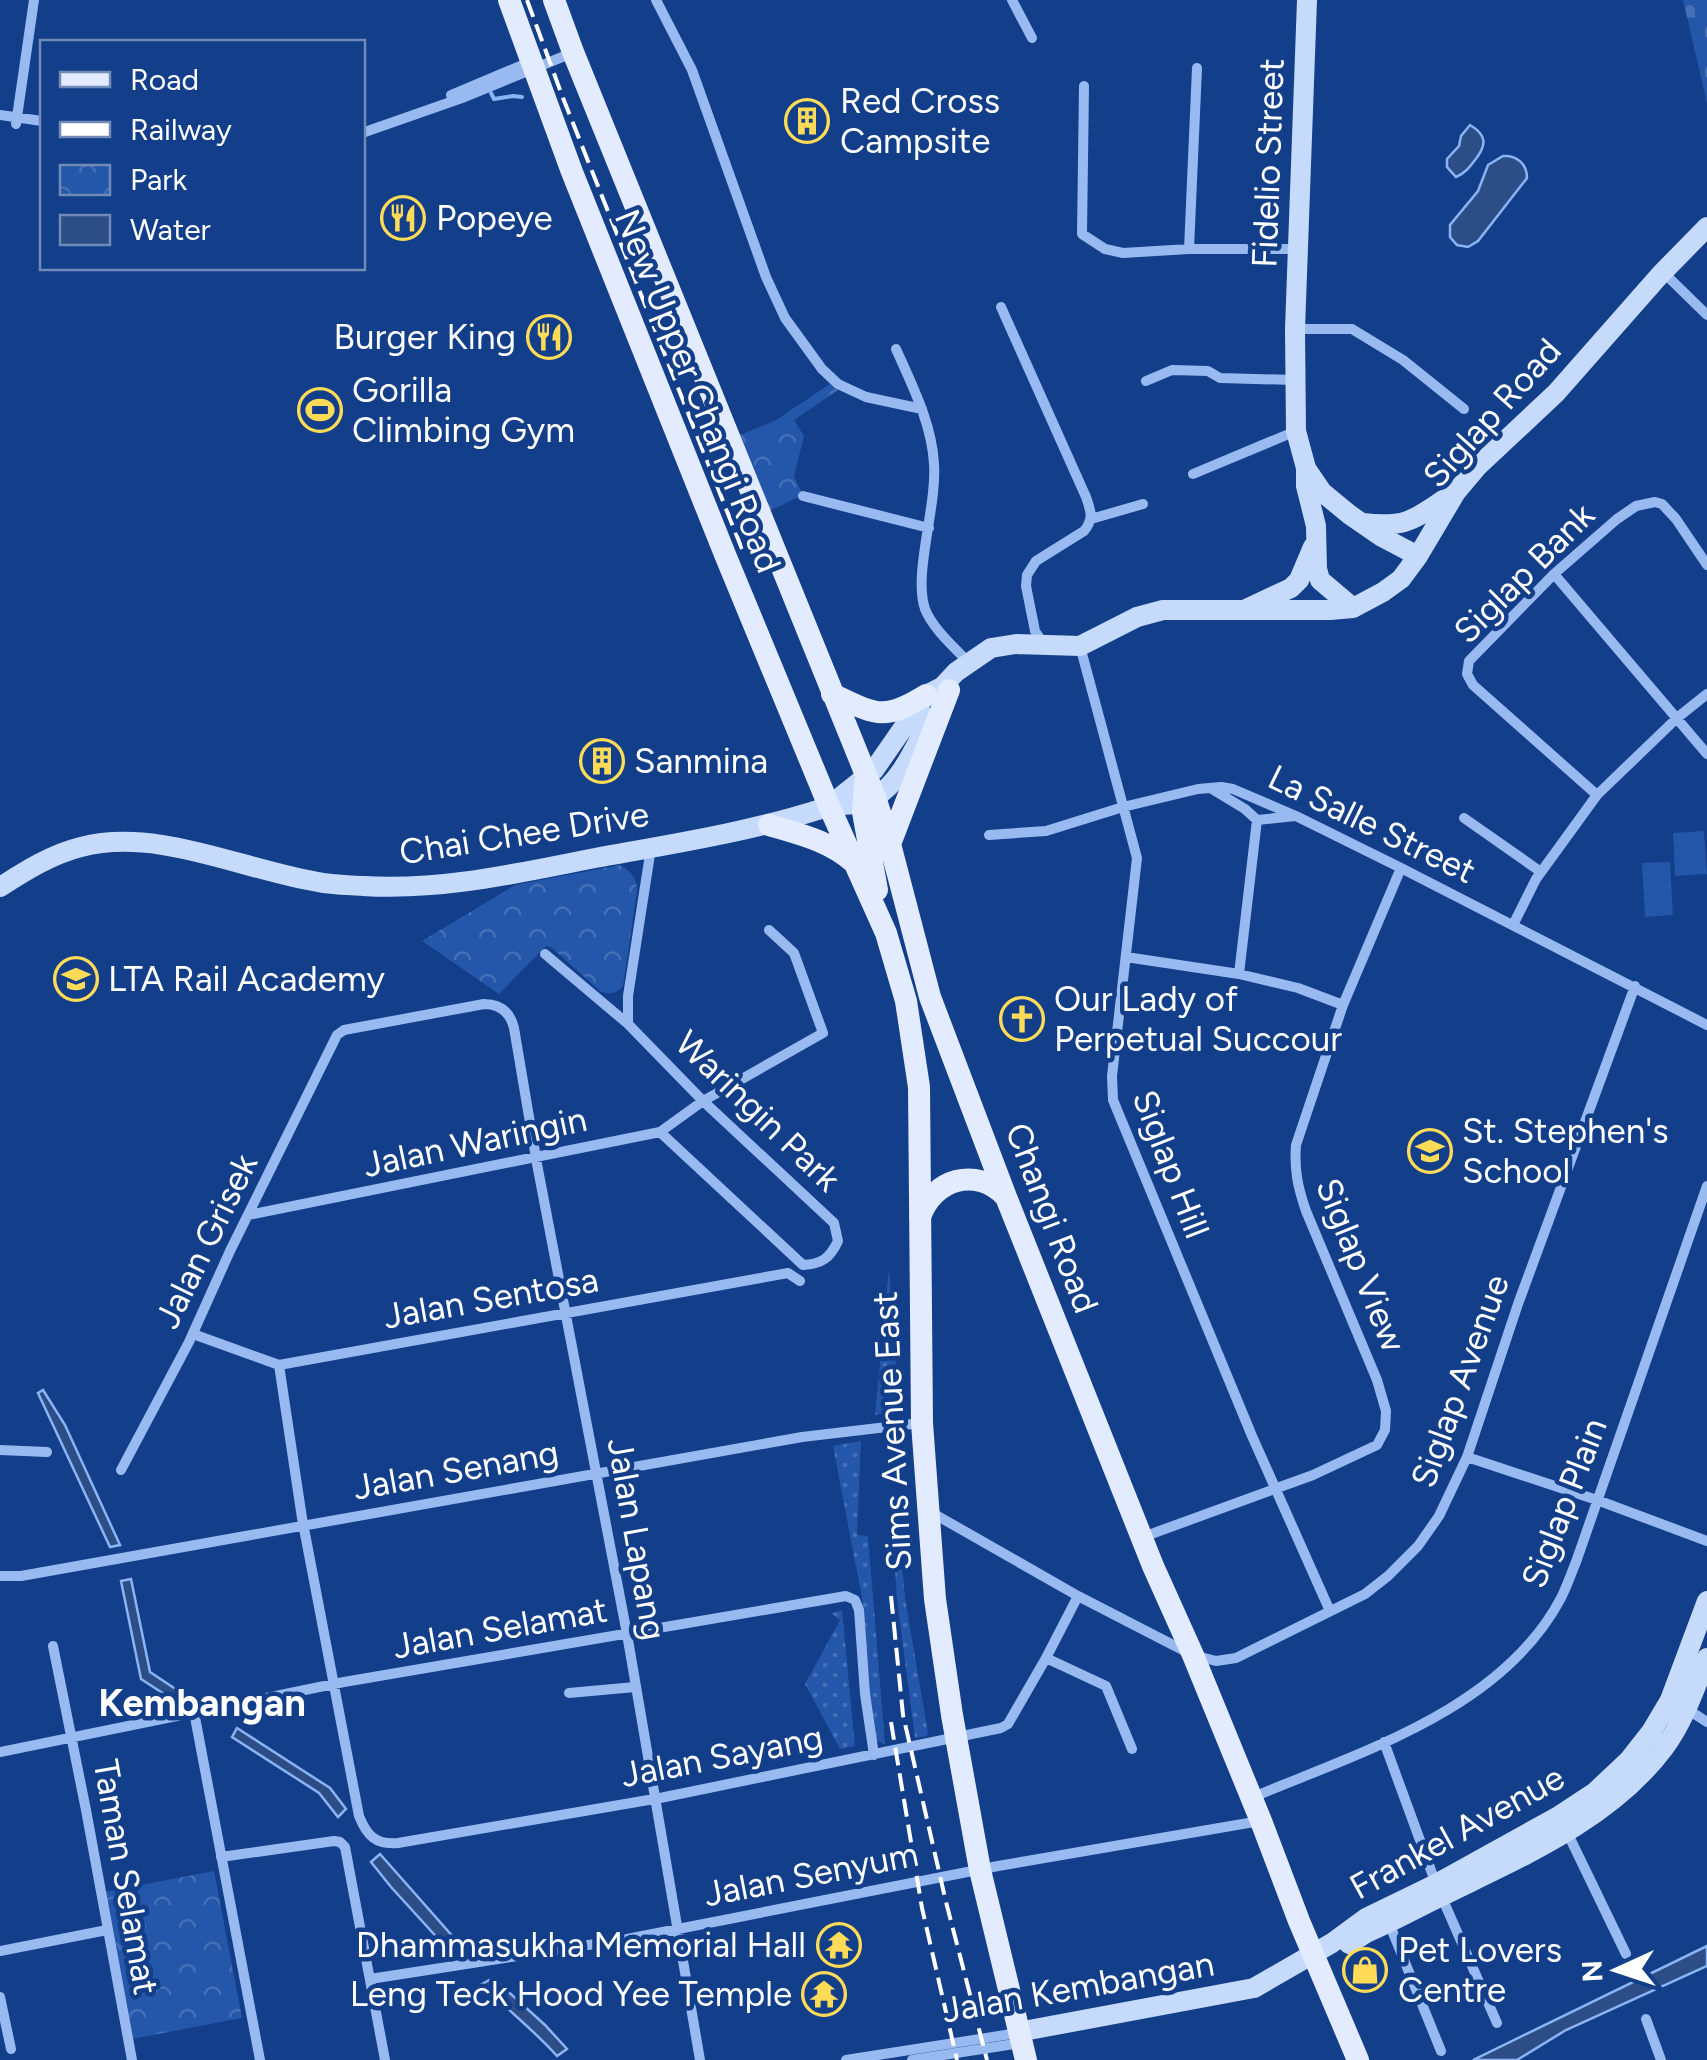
<svg xmlns="http://www.w3.org/2000/svg" width="1707" height="2060" font-family="Figtree,sans-serif">
  <defs>
    <pattern id="grass-dots" width="8" height="8" patternUnits="userSpaceOnUse" patternTransform="scale(2.5)"><rect width="8" height="8" fill="#2456a9"/><path d="M2 2h.1M6 6h.1" fill="none" stroke="#456fb6" stroke-width="1.8" stroke-linecap="round"/></pattern>
    <pattern id="cemetery-stones" width="16" height="16" patternUnits="userSpaceOnUse" patternTransform="scale(2.5)"><rect width="16" height="16" fill="#2456a9"/><path d="M2 7V4a2 2 0 0 1 4 0v3zM10 15v-3a2 2 0 0 1 4 0v3z" fill="#456fb6"/></pattern>
    <pattern id="park-crowns" width="20" height="18" patternUnits="userSpaceOnUse" patternTransform="scale(2.5)"><rect width="20" height="18" fill="#2456a9"/><path d="M2 6a3 3 0 1 1 6 0M12 15a3 3 0 1 1 6 0" fill="none" stroke="#456fb6"/></pattern>
  </defs>
  <rect width="100%" height="100%" fill="#123e8a"/>
  <path fill="url(#grass-dots)" d="M889,1268L899,1411L875,1415Z
    M861,1441L857,1535L868,1536L885,1744L876,1741L868,1691L862,1598L833,1446Z
    M900,1541L905,1598L928,1733L927,1736L915,1738L897,1600L893,1542Z
    M842,1610L855,1746L840,1749L805,1684L840,1620L831,1613Z"/>
  <path fill="url(#cemetery-stones)" d="M1683,0H1707V103Z"/>
  <path fill="url(#park-crowns)" d="M830,384L838,390L794,420L804,436L794,476L803,495L765,513L733,438L776,420Z
    M620,865C632,872 637,878 637,891L623,986C617,994 608,995 600,991L552,948L546,946L499,994L422,941L515,885Z
    M214,1871L242,2018L132,2039L104,1892Z"/>
  <path fill="#2456a9" d="M1704,831L1707,874L1675,876L1673,833Z
    M1670,862L1673,915L1645,917L1642,863Z"/>
  <path fill="#2d4d86" stroke="#8ab4f4" stroke-width="2.5" d="M1470,125C1487,135 1487,145 1475,160C1469,168 1465,173 1456,177L1447,167V159L1459,146L1461,136Z
    M1503,156C1517,155 1527,164 1527,178L1478,241L1468,247L1457,245L1450,237V225L1478,191L1488,165Z
    M43,1390L65,1425L120,1545L110,1547L38,1393Z
    M131,1579L150,1672L186,1696L181,1705L141,1679L121,1581Z
    M237,1728L330,1788L346,1809L338,1817L319,1793L232,1737Z
    M380,1854L462,1947L453,1955L391,1887L371,1862Z
    M1707,1946V1966L1566,2030L1517,2060H1473Z
    M493,1978L545,2025L567,2049L557,2056C534,2030 506,2009 482,1984Z"/>
  <g fill="none" stroke-linecap="round" stroke-linejoin="round">
    <path stroke="#8ab4f4" stroke-width="4" d="M491,93L494,99L513,96L522,97"/>
    <path stroke="#98baf1" stroke-width="10" d="M656,0L692,70L766,277L785,318L822,369L838,384L866,397L922,409
      M1012,0L1032,38
      M1084,86L1082,234L1105,249L1123,253L1189,249H1297
      M451,95L532,61
      M0,115L42,121
      M16,124L34,0
      M362,133L462,98L572,53
      M1189,249L1197,68
      M1661,274L1663,272L1707,315
      M1001,307L1086,497C1091,511 1094,519 1084,531L1036,561L1027,575L1026,586L1035,631L1044,645
      M1295,329H1352L1403,360L1464,409
      M896,349C912,385 932,424 934,464C937,507 913,574 925,609C933,629 954,647 968,662
      M1146,381L1172,370L1208,371L1220,378L1294,380
      M1193,474L1296,431
      M803,496L929,528
      M1091,519L1143,504
      M1554,574L1707,754
      M1080,646L1137,858L1112,1076L1113,1100L1252,1436L1330,1611
      M1212,789L1245,809L1257,820L1295,816
      M1597,795L1473,685L1467,674L1469,661L1554,574L1617,519L1636,506L1655,502L1662,504L1676,519L1707,565
      M1464,818L1541,872
      M989,835L1046,831L1123,807L1198,789L1221,787L1233,789L1296,816L1401,868L1707,1025
      M1513,925L1536,879L1597,795L1677,718L1707,694
      M545,954L628,1024L703,1101L834,1223L838,1241C830,1258 822,1264 803,1265L660,1132
      M1126,957L1239,974L1298,988L1343,1005
      M1239,974L1257,820
      M628,1023V996L651,848
      M248,1215L660,1132L703,1101L823,1033L794,953L769,930
      M193,1334L279,1365L788,1273L800,1281
      M279,1365L302,1518L359,1816C367,1836 376,1845 398,1843L660,1798L1001,1728L1008,1724L1046,1658L1078,1596
      M0,1450L47,1452
      M1467,1457L1597,1500L1707,1541
      M121,1470L189,1342L230,1251L337,1035L344,1030L484,1004C500,1004 510,1012 514,1028L537,1164L627,1634L700,2060
      M929,1511L1078,1596L1173,1645L1193,1655L1216,1661L1236,1658L1365,1594L1388,1576L1418,1546L1439,1516L1467,1457L1518,1304L1635,986
      M1143,1537L1313,1475L1377,1445L1385,1430L1386,1411L1377,1380L1306,1211C1298,1188 1294,1170 1296,1145L1343,1005L1401,868
      M0,1576H21L802,1437L921,1423
      M53,1646L86,1810L132,2060
      M1046,1658L1106,1686L1132,1749
      M569,1693L635,1687
      M1687,1709L1707,1722
      M194,1712L260,2060
      M1384,1742L1436,1884L1497,2023
      M0,1752L344,1682L846,1596L855,1600L859,1610L865,1694L874,1755
      M1251,1798C1360,1752 1502,1710 1561,1598C1567,1586 1571,1574 1576,1562L1707,1186
      M1567,1832L1626,1954
      M221,1857L334,1841L340,1842L345,1847L385,2060
      M1389,1923L1441,2051
      M0,1951L107,1930
      M370,1979L627,1939L998,1866L1260,1821
      M0,1997L11,2049
      M1646,2019L1661,2060
      M846,2060L1018,2033
      M912,2060L1020,2043"/>
    <path stroke="#c6dafb" stroke-width="20" d="M1307,0L1295,329L1296,431L1306,468V486L1316,526L1317,569L1320,580L1353,608
      M1307,470L1322,492L1350,515L1382,537L1418,556
      M1363,523C1410,528 1413,519 1451,495
      M1246,609L1291,588L1299,580L1313,547
      M829,806L874,770L926,695L942,687L956,672L991,648L1016,644L1080,646L1137,617L1163,610H1330L1353,608L1383,592L1401,579L1418,556L1456,492L1477,467L1556,393L1660,275L1707,227
      M0,887C25,871 52,854 81,847C157,827 243,870 318,882C332,885 348,885 363,886C442,891 518,873 595,858C672,844 750,832 824,808C841,803 859,807 875,797C902,782 916,743 931,718
      M1349,1944L1366,1933C1392,1922 1417,1908 1442,1896C1521,1857 1610,1820 1664,1748C1684,1721 1695,1688 1707,1658
      M1018,2032L1254,1988L1332,1943L1366,1918L1436,1884L1557,1817L1595,1792L1629,1760L1651,1732L1670,1700L1707,1601"/>
    <path stroke="#e2ebff" stroke-width="22" d="M509,0L572,172L726,557L829,806L886,933L906,1001L919,1087L922,1423L935,1599L952,1715L980,1870L1026,2060
      M554,0L573,52L875,797L890,844L930,997L1006,1197L1153,1566L1193,1655L1261,1821L1299,1921L1358,2060
      M832,694C875,714 883,722 926,695
      M865,783L863,812L877,890
      M769,825C799,834 830,841 853,862
      M890,844L949,690
      M920,1217C933,1179 976,1166 1005,1196"/>
    <path stroke="#fff" stroke-width="4" stroke-dasharray="18 8" stroke-linecap="butt" d="M527,0L563,98L742,549
      M891,1596L903,1715L946,1902L987,2060
      M891,1722L922,1908L957,2060"/>
  </g>
  <defs>
    <g id="building-ring" transform="scale(2.25)"><circle r="9.5" fill="#123e8a" stroke="#ffdb58" stroke-width="1.5"/><path d="M-4-6H4V6H1V3H-1V6H-4ZM-2.5-4.3h1.7v1.8h-1.7ZM.8-4.3h1.7v1.8H.8ZM-2.5-1h1.7V.8h-1.7ZM.8-1h1.7V.8H.8Z" fill="#ffdb58"/></g>
    <g id="restaurant-ring" transform="scale(2.25)"><circle r="9.5" fill="#123e8a" stroke="#ffdb58" stroke-width="1.5"/><path d="M-5-6h1v4h1v-4h1v4h1v-4h1v5L-1.5 .5V6h-2V.5L-5-1ZM5-6V6H3V1.5H1.5Q1.5-4 5-6Z" fill="#ffdb58"/></g>
    <g id="stadium-ring" transform="scale(2.25)"><circle r="9.5" fill="#123e8a" stroke="#ffdb58" stroke-width="1.5"/><path d="M0-5a6.5 5 0 1 0 0 10a6.5 5 0 1 0 0-10ZM-3.5-1.8h7v3.6h-7Z" fill="#ffdb58"/></g>
    <g id="school-ring" transform="scale(2.25)"><circle r="9.5" fill="#123e8a" stroke="#ffdb58" stroke-width="1.5"/><path d="M0-5L7-2L0 1L-7-2ZM-4 1L0 2.5L4 1V4Q0 6-4 4Z" fill="#ffdb58"/></g>
    <g id="church-ring" transform="scale(2.25)"><circle r="9.5" fill="#123e8a" stroke="#ffdb58" stroke-width="1.5"/><path d="M-1.2-6h2.4v3.5h3.3v2.4h-3.3V6h-2.4V-.1h-3.3v-2.4h3.3Z" fill="#ffdb58"/></g>
    <g id="temple-ring" transform="scale(2.25)"><circle r="9.5" fill="#123e8a" stroke="#ffdb58" stroke-width="1.5"/><path d="M0-6L5-2H3V0L6.5 2.5H4V6H1.5V3h-3V6H-4V2.5H-6.5L-3 0V-2H-5Z" fill="#ffdb58"/></g>
    <g id="shop-ring" transform="scale(2.25)"><circle r="9.5" fill="#123e8a" stroke="#ffdb58" stroke-width="1.5"/><path d="M-5-2.5h2.3a2.7 3.5 0 0 1 5.4 0H5L5.5 6h-11ZM-1.5-2.5h3a1.5 2.3 0 0 0-3 0Z" fill="#ffdb58"/></g>
  </defs>
  <g fill-rule="evenodd">
    <use href="#building-ring" x="807" y="121"/>
    <use href="#restaurant-ring" x="403" y="218"/>
    <use href="#restaurant-ring" x="549" y="337"/>
    <use href="#stadium-ring" x="320" y="410"/>
    <use href="#building-ring" x="602" y="761"/>
    <use href="#school-ring" x="76" y="979"/>
    <use href="#church-ring" x="1022" y="1019"/>
    <use href="#school-ring" x="1430" y="1151"/>
    <use href="#temple-ring" x="839" y="1945"/>
    <use href="#shop-ring" x="1365" y="1970"/>
    <use href="#temple-ring" x="824" y="1994"/>
  </g>
  <g text-anchor="middle" dominant-baseline="central" stroke-width="9" stroke-linejoin="round" paint-order="stroke">
    <g font-size="35" fill="#fff" stroke="#123e8a" text-anchor="start">
      <text x="840" y="101">Red Cross<tspan x="840" dy="40">Campsite</tspan></text>
      <text x="436" y="218">Popeye</text>
      <text x="516" y="337" text-anchor="end">Burger King</text>
      <text x="352" y="390">Gorilla<tspan x="352" dy="40">Climbing Gym</tspan></text>
      <text x="634" y="761">Sanmina</text>
      <text x="108" y="979">LTA Rail Academy</text>
      <text x="1054" y="999">Our Lady of<tspan x="1054" dy="40">Perpetual Succour</tspan></text>
      <text x="1462" y="1131">St. Stephen's<tspan x="1462" dy="40">School</tspan></text>
      <text x="806" y="1945" text-anchor="end">Dhammasukha Memorial Hall</text>
      <text x="1398" y="1950">Pet Lovers<tspan x="1398" dy="40">Centre</tspan></text>
      <text x="792" y="1994" text-anchor="end">Leng Teck Hood Yee Temple</text>
    </g>
    <g font-size="35" fill="#fff" stroke="#123e8a">
      <text transform="translate(1268 163) rotate(-88)">Fidelio Street</text>
      <text transform="translate(698 391) rotate(68)">New Upper Changi Road</text>
      <text transform="translate(1492 413) rotate(-48)">Siglap Road</text>
      <text transform="translate(1524 573) rotate(-45)">Siglap Bank</text>
      <text transform="translate(1372 824) rotate(26)">La Salle Street</text>
      <text transform="translate(524 833) rotate(-9)">Chai Chee Drive</text>
      <text transform="translate(758 1111) rotate(44)">Waringin Park</text>
      <text transform="translate(475 1142) rotate(-12)">Jalan Waringin</text>
      <text transform="translate(1171 1164) rotate(69)">Siglap Hill</text>
      <text transform="translate(1052 1218) rotate(69)">Changi Road</text>
      <text transform="translate(206 1241) rotate(-64)">Jalan Grisek</text>
      <text transform="translate(1361 1265) rotate(68)">Siglap View</text>
      <text transform="translate(491 1298) rotate(-10)">Jalan Sentosa</text>
      <text transform="translate(1460 1381) rotate(-70)">Siglap Avenue</text>
      <text transform="translate(892 1431) rotate(-93)">Sims Avenue East</text>
      <text transform="translate(456 1470) rotate(-10)">Jalan Senang</text>
      <text transform="translate(1564 1503) rotate(-69)">Siglap Plain</text>
      <text transform="translate(637 1539) rotate(80)">Jalan Lapang</text>
      <text transform="translate(500 1628) rotate(-10)">Jalan Selamat</text>
      <text transform="translate(722 1756) rotate(-11)">Jalan Sayang</text>
      <text transform="translate(1457 1832) rotate(-29)">Frankel Avenue</text>
      <text transform="translate(811 1874) rotate(-11)">Jalan Senyum</text>
      <text transform="translate(126 1877) rotate(80)">Taman Selamat</text>
      <text transform="translate(1078 1987) rotate(-10)">Jalan Kembangan</text>
    </g>
    <g font-size="38" font-weight="bold" fill="#fff" stroke="#123e8a">
      <text x="202" y="1703">Kembangan</text>
    </g>
  </g>
  <rect x="40" y="40" width="325" height="230" fill="#123e8a" stroke="#718bb9" stroke-width="2.5"/>
  <rect x="60" y="72" width="50" height="15" fill="#e2ebff" stroke="#718bb9" stroke-width="2.5"/>
  <text x="130" y="90" font-size="30" fill="#ffffff">Road</text>
  <rect x="60" y="122" width="50" height="15" fill="#ffffff" stroke="#718bb9" stroke-width="2.5"/>
  <text x="130" y="140" font-size="30" fill="#ffffff">Railway</text>
  <rect x="60" y="165" width="50" height="30" fill="url(#park-crowns)" stroke="#718bb9" stroke-width="2.5"/>
  <text x="130" y="190" font-size="30" fill="#ffffff">Park</text>
  <rect x="60" y="215" width="50" height="30" fill="#2d4d86" stroke="#718bb9" stroke-width="2.5"/>
  <text x="130" y="240" font-size="30" fill="#ffffff">Water</text>
  <g transform="translate(1617 1970) rotate(267)" stroke="#123e8a" stroke-width="8" paint-order="stroke">
  <path d="M0-8L18 38L0 25L-18 38Z" fill="#ffffff"/>
  <text y="-15" font-size="28" font-weight="bold" text-anchor="middle" fill="#ffffff">N</text>
  </g>
</svg>
